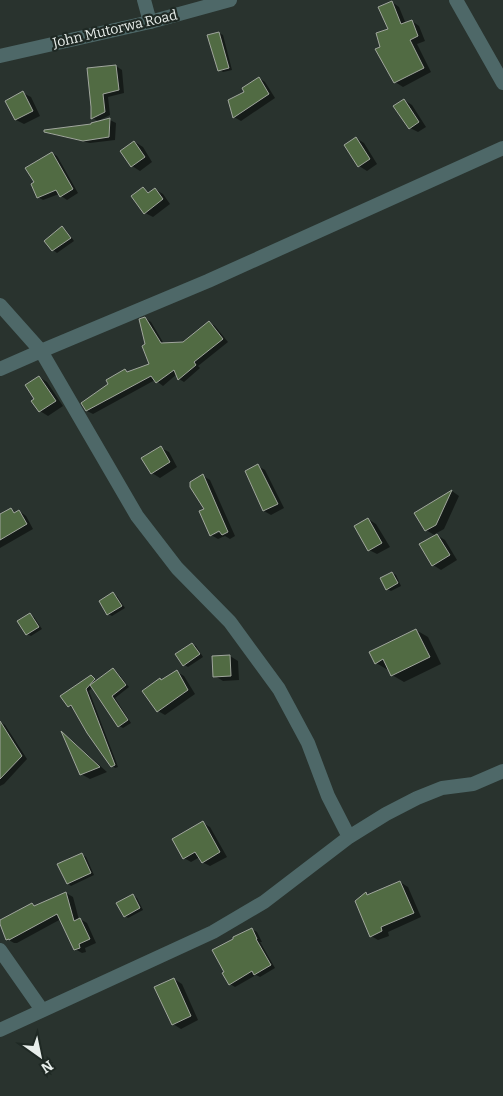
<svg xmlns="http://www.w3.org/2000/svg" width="503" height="1096" font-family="Bitter,serif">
  <rect width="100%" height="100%" fill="#29332e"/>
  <path fill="#0007" fill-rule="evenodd" d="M392,2L399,7L406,24L412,21L419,26L425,41L417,44L431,72L403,87L395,82L377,49L382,47L389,30Z
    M219,33L223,35L232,70L223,72L220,70Z
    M116,66L122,70L124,93L108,97L110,115L98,121L92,118V107Z
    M259,78L265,82L275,98L241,121L234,117L245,92Z
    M23,93L31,97L40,116L24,124L16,120Z
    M404,100L412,105L426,127L418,132L410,128Z
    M110,120L116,123L115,140L90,143L51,134L45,131L92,124Z
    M356,138L364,143L377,164L367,171L359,166L346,145Z
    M135,142L143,147L152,162L140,171L132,166Z
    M52,153L57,156L78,193L67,200L61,196L59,194L43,200L38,197Z
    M143,189L150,193L155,189L163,194L170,204L153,217L145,213Z
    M63,228L66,230L74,241L57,253L53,250L46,241Z
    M145,318L151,322L164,344L183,343L209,323L215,326L228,342L198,366L200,368L184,382L179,379L177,374L163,386L155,380L93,414L87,411L83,403L110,385L125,371L129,373L151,365L147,345Z
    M39,377L47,382L63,406L48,416L40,411L35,400Z
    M161,448L169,452L177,467L160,478L152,473Z
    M258,466L265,470L284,508L271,515L264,511Z
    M203,476L210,480L235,536L230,539L225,536L218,539L211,535L206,509ZM224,528L225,530L214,535V532Z
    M452,491L459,496L444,529L435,534L445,540L457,560L441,570L433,565L436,536L426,530L416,513Z
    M11,510L16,513L19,511L26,516L33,529L0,548V516Z
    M368,519L376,524L390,547L377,554L369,550Z
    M392,573L396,575L401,586L391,591L387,589Z
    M113,594L117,596L125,608L112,616L108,614Z
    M30,615L34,617L42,629L31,636L27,634Z
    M416,630L428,637L441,664L404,682L392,675L388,670L376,663Z
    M192,644L196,646L203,657L188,667L184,665Z
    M230,656L238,661L239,680L223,681L215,676Z
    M113,669L117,672L129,687L115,698L131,723L123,728L119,726L93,687L89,691L118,767L115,768L112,766L73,708L69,706L91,676L97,682Z
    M177,672L184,676L195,694L165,715L158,711L160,680L162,681Z
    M0,722L5,725L27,759L4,784L0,786Z
    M64,734L69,738L107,772L90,779L81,774Z
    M203,823L210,827L227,857L210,866L202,862L200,857L191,862L184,858Z
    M82,855L86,857L94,875L71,886L68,884Z
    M400,882L408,887L421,917L388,932L389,936L378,940L371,936L366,894L369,895Z
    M66,893L73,897L79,920L80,919L87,923L96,943L85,948L86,952L82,953L75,949L61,919L17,943H14L7,939L32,904L36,907Z
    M133,896L137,898L143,910L128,918L125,916Z
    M252,929L257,932L262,942H260L275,968L260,977L256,975L235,987L230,984L226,973Z
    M174,979L182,984L198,1020L181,1029L173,1024Z"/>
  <path fill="#516b43" stroke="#a0a69d" d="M392,1L401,24L412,20L418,36L410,40L424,68L394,83L375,49L380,47L376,33L388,29L378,7Z
    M219,32L229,68L218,71L207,35Z
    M116,65L119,90L103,94L105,112L91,119V107L87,68Z
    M259,77L269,94L233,118L228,100L244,92L242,88Z
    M23,91L33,111L15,120L5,101Z
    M404,99L419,122L409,129L393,106Z
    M110,118L109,137L83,141L44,132V130L91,124V123Z
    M356,137L370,159L358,167L344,145Z
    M134,141L145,157L131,167L120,151Z
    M52,152L73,189L60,197L56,190L37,198L31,184L34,182L25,168Z
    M143,187L148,193L155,188L163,199L144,214L131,196Z
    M62,226L71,238L52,251L44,241Z
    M145,317L161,343L183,342L209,321L223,339L194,362L196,365L178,380L174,370L156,383L151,376L86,411L81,403L108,384L106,380L125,369L127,372L149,364L142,346L145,344L139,319Z
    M39,376L56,401L39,412L31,401L34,399L25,385Z
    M161,446L170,462L151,474L141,458Z
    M258,464L278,504L263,511L245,471Z
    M203,474L228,532L222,535L219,531L210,536L199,511L204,509L190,487V482Z
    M452,490L436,525L425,531L414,513Z
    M11,508L14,513L19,510L27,524L0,540V514Z
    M368,518L382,543L368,551L354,526Z
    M437,534L450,555L432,566L419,544Z
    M392,572L398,583L386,590L380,578Z
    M113,592L122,606L107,615L99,601Z
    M30,613L39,627L26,635L17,621Z
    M416,629L430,657L391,676L383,659L375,664L369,652Z
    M192,643L200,654L183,666L175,654Z
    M230,655L231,676L213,677L212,656Z
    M113,668L126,685L112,696L128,720L118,727L90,685Z
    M177,670L188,690L157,712L142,691L160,678L161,680Z
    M91,675L95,679L86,689L115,765L111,767L87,733L71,705L68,707L60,696Z
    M0,721L22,756L0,779Z
    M61,731L100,767L80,775Z
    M203,821L220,852L202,863L195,852L183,859L172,839Z
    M82,853L91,873L67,884L57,864Z
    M400,881L414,913L381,927L382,931L370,937L355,901L366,892L367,895Z
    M66,892L74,921L80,918L90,939L79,944L80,948L74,950L57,914L9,940V939L6,940L0,924V920L32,903L34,906Z
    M133,894L140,908L124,917L116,903Z
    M252,928L257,939H256L271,965L254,975L252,971L229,985L222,973L224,972L212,950L233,939V937Z
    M174,978L191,1016L172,1025L154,987Z"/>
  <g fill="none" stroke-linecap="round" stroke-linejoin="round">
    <path stroke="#4e6868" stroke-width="14" d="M144,0L150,22
      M456,0L503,83
      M0,305L41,351L137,516L177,568L230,622L279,689L308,743L328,796L349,837
      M0,369L41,351L208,281L503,148
      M0,950L42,1010
      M0,1030L213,932L264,902L349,837L386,814L417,798L442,788L473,784L503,771"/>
    <path stroke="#4e6868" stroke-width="14" d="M0,56L150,22L230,0"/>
  </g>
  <g text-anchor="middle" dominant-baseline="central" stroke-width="4.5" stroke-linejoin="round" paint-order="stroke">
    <g font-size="14" fill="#e8eeeb" stroke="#1f2924">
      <text transform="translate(115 29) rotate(-13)">John Mutorwa Road</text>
    </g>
  </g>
  <g transform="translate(40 1056) rotate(147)" stroke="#1f2924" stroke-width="4" paint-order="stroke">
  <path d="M0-4L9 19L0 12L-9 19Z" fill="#e8eeeb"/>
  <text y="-8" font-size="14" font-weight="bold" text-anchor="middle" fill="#e8eeeb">N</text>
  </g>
</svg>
